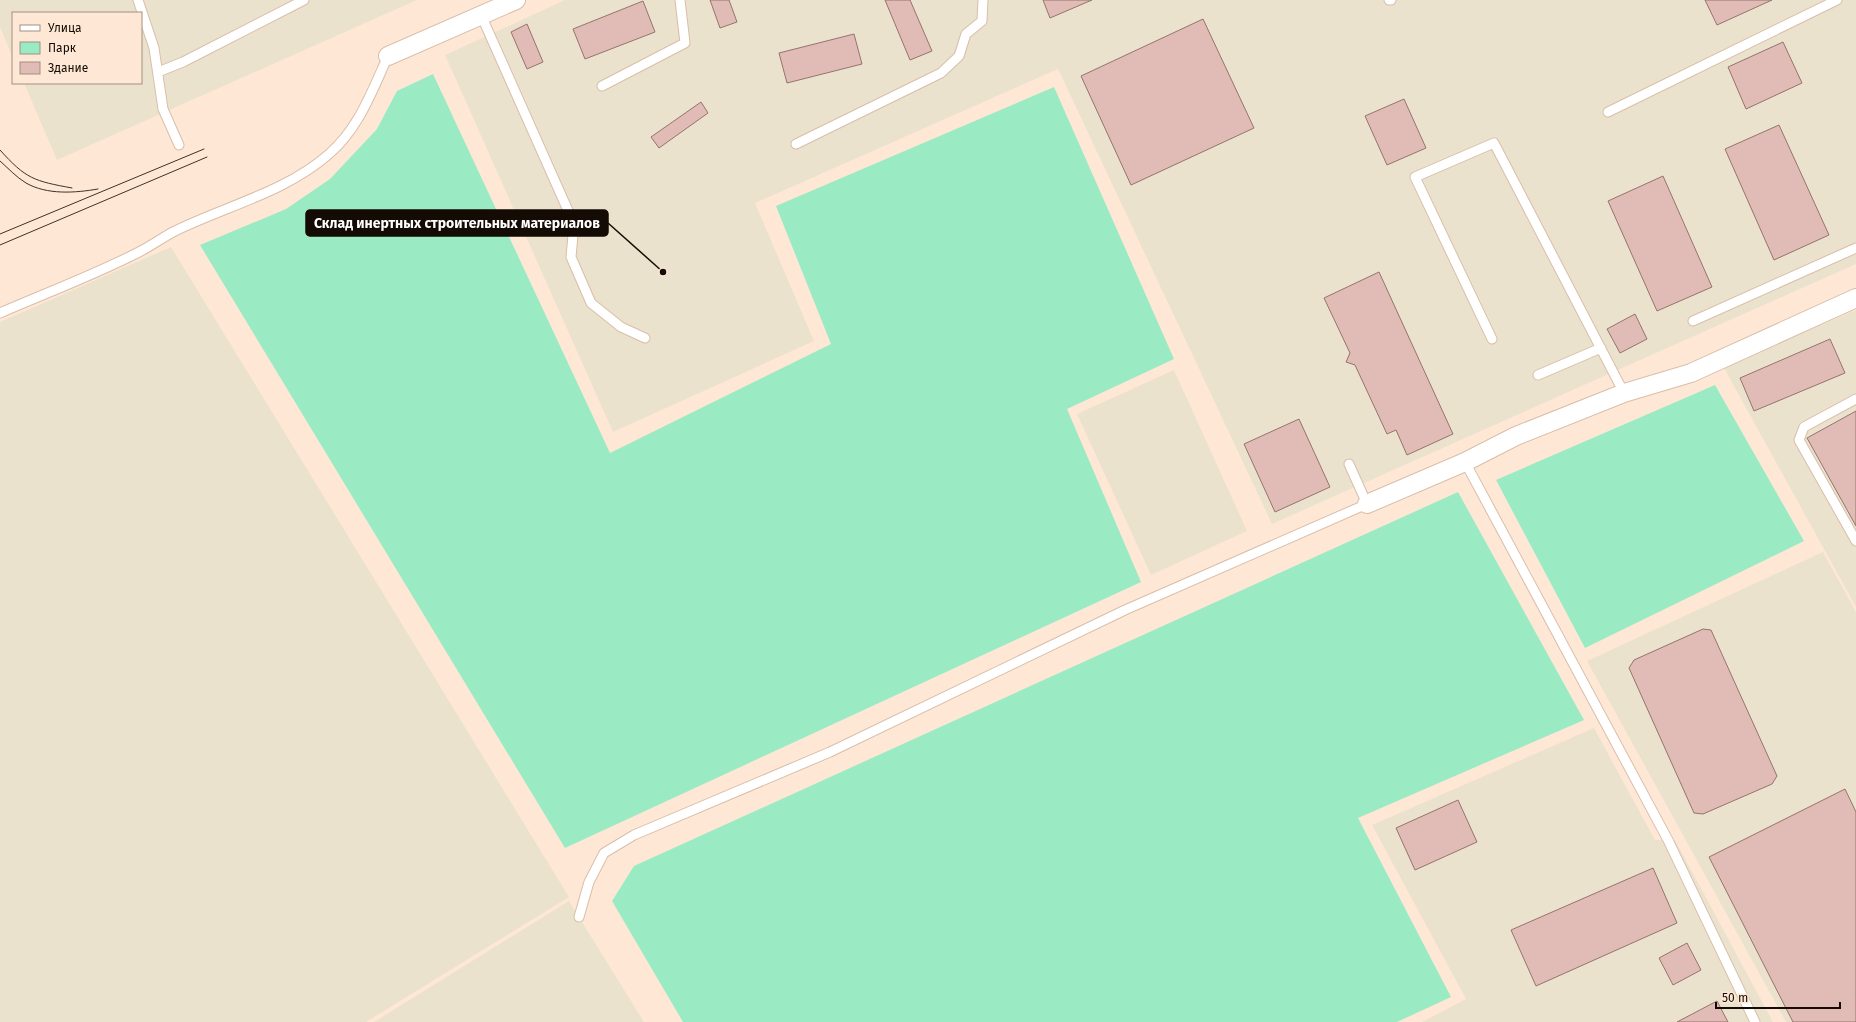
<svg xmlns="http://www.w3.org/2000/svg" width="1856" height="1022" font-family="'Fira Sans',sans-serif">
  <rect width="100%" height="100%" fill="#fee8d5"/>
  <path fill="#ebe2cd" d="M0,0H417L57,160L24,83H141V13H13V58L0,27Z
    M565,0H1856V264L1272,524L1058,69L755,203L814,341L613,432L445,55Z
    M171,247L569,897L366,1022H0V322Z
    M1856,310V607L1724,368Z
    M1174,370L1247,531L1151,575L1077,414Z
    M1823,552L1856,612V1022H1786L1587,661Z
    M1594,728L1655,840H1675L1773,1022H1422L1466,999L1372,825Z
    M569,901L644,1022H374Z"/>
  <path fill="#9aeac3" d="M433,74L610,453L831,344L776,206L1054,87L1174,359L1067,409L1141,582L565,848L200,245L286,209L330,179L377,129L397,91Z
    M1715,385L1804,541L1585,648L1496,480Z
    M1458,492L1584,720L1358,818L1451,997L1397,1022H683L612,901L634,866Z"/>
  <path fill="#e1bcb6" stroke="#95736e" d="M710,0H729L737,22L720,28Z
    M885,0H910L932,51L910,60Z
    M1043,0H1092L1050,18Z
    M1705,0H1772L1717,25Z
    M643,1L655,32L585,59L573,29Z
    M1203,19L1254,128L1131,185L1081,76Z
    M527,24L543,62L527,69L511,32Z
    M854,34L862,64L787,83L779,53Z
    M1783,42L1802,83L1746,109L1728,67Z
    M1404,99L1426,148L1387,165L1365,116Z
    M701,102L708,113L659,148L651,137Z
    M1779,125L1829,235L1774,260L1725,149Z
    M1663,176L1712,287L1657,311L1608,201Z
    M1379,272L1453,434L1407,455L1396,430L1387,434L1355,365L1346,362L1350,353L1324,298Z
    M1635,314L1647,339L1620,353L1607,329Z
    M1830,339L1845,373L1754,411L1740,378Z
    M1856,411V526L1807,438Z
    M1299,419L1330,487L1275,512L1244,444Z
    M1703,629L1711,630L1777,776L1772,784L1703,814L1694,813L1629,668L1634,660Z
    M1845,789L1856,812V1022H1793L1709,857Z
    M1458,800L1477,842L1415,870L1396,828Z
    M1653,868L1677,923L1536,986L1511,930Z
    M1687,943L1701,970L1673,985L1659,958Z
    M1717,1001L1728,1022H1677Z"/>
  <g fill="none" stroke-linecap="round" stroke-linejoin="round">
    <g stroke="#d9bea8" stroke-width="11">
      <path id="service" d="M138,0L154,48L163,109L179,145
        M1389,0H1391
        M481,15L574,224L571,257L591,303L621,327L645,338
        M158,72L183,62L304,0
        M602,86L685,43L680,0
        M1608,112L1837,0
        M796,144L941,73L959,56L966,34L982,21L983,0
        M0,313C46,293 94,275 139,252C151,246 163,237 175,231C226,206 286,192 329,154C359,128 372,91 388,56
        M1693,321L1856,248
        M1492,339L1415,177L1494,143L1624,393
        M1538,375L1601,348
        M1856,399L1804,427L1799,440L1856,541
        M1465,462L1668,840L1755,1022
        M579,917L589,882L604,853L634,835L830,752L1125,610L1367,504L1349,464"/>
    </g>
    <g stroke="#d9bea8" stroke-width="20">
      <path id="minor" d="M388,56L516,0
        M1367,504L1465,462L1516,436L1624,393L1691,373L1856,298"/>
    </g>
    <use href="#service" stroke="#fff" stroke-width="9"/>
    <use href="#minor" stroke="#fff" stroke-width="18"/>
    <path stroke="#3e3229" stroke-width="1" d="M0,150C26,179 34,181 72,188
      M0,161C8,168 16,177 26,183C47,195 75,193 98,189
      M0,234L204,149
      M0,245L207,157"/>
  </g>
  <path fill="none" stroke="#140b04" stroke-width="1.5" d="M663 272L608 223"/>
  <circle fill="#140b04" stroke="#fee8d5" stroke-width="1.5" cx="663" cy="272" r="4"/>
  <rect fill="#140b04" stroke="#140b04" stroke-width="1.5" x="306" y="210" width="302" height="26" rx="4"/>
  <g font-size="14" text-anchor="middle" font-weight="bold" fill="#fff">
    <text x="457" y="228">Склад инертных строительных материалов</text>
  </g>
  <rect x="12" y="12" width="130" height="72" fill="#fee8d5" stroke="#a09081"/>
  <rect x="20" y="25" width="20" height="6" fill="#ffffff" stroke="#a09081"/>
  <text x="48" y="32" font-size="12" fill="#140b04">Улица</text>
  <rect x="20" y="42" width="20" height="12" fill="#9aeac3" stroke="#a09081"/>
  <text x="48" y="52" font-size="12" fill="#140b04">Парк</text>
  <rect x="20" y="62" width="20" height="12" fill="#e1bcb6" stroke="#a09081"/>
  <text x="48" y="72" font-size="12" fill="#140b04">Здание</text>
  <path d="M1716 1002v6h124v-6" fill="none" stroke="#140b04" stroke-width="2"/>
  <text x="1722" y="1002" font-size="12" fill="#140b04" stroke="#fee8d5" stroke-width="3" paint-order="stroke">50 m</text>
</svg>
